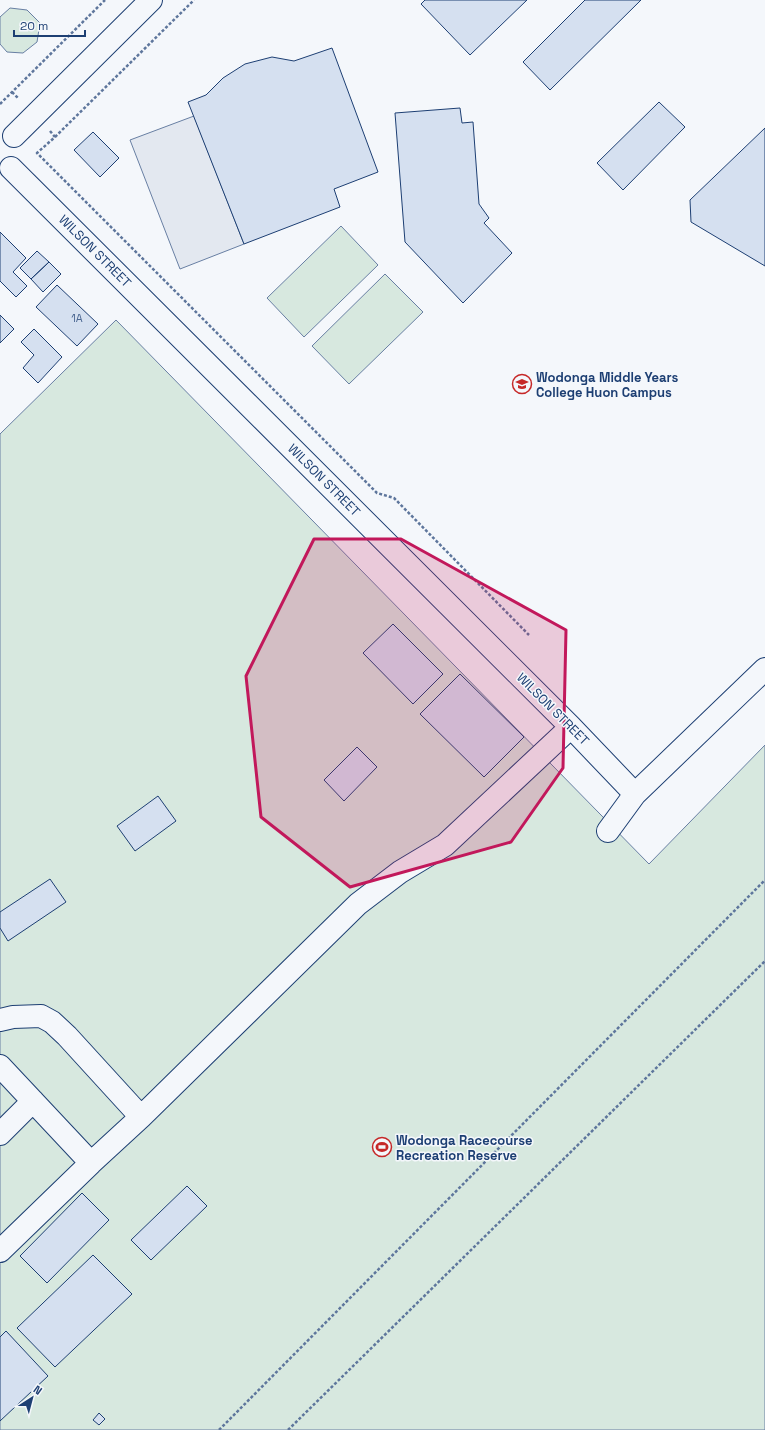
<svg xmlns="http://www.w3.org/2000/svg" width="765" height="1430" font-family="'Space Grotesk',sans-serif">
  <rect width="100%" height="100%" fill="#f4f7fb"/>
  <path fill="#d7e8df" stroke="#687fa3" d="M10,8L27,10L40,23L37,42L23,53L7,52L0,44V17Z
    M341,226L378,265L304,337L267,298Z
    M385,274L423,312L349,384L312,346Z
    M116,320L649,864L765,745V1430H0V434Z"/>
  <path fill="#e3e8f0" stroke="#687fa3" d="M194,116L244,244L180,269L130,140Z"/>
  <path fill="#d5e0f0" stroke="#1d3f73" d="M425,0H527L470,55L421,4Z
    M585,0H641L550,90L523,62Z
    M332,48L378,172L334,189L340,207L244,244L188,102L206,95L223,78L245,64L272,57L294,61Z
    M659,102L685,127L623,190L597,163Z
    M460,108L462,123L473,122L479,204L489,218L484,223L512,253L463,303L405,242L395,113Z
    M765,128V266L691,222L690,200Z
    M93,132L119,158L100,177L74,150Z
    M0,232L26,258L13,272L27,286L16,297L0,281Z
    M37,251L49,262L31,279L20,268Z
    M49,262L61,274L43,292L31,279Z
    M57,285L98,324L77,346L36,307Z
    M0,315L14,329L0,343Z
    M34,329L62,357L38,383L23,368L34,355L21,342Z
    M393,624L443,674L413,704L363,653Z
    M460,674L524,737L484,777L420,714Z
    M357,747L377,767L344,801L324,780Z
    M158,796L176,821L135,851L117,826Z
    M50,879L66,902L8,941L0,928V912Z
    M187,1186L207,1206L151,1260L131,1240Z
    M82,1193L109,1220L47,1283L20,1256Z
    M93,1255L132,1294L55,1367L17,1328Z
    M6,1331L48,1376L0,1421V1337Z
    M99,1413L105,1419L99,1425L93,1420Z"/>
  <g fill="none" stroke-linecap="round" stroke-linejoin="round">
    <g stroke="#1d3f73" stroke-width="24">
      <path id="minor" d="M14,136L151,0
        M11,168L571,727L635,794
        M608,831L635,794L765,669
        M0,1020L13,1017L41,1016L52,1022L67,1036L141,1117
        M0,1066L91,1163
        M0,1134L33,1101
        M0,1251L91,1163L141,1117L358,904L400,872L445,845L571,727"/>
    </g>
    <path stroke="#5e769c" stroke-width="2.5" stroke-dasharray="3 2" stroke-linecap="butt" d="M12,92L19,99
      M0,104L105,0
      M50,131L55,137L37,153L377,493L394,498L529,635
      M55,137L194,0
      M219,1430L765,880
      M288,1430L765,961"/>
    <use href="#minor" stroke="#f4f7fb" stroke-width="22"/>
  </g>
  <path fill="#c2185b" fill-opacity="0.2" stroke="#c2185b" stroke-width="3" stroke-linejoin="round" d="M314,539H401L566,630L563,768L511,842L350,887L261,817L246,676Z"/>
  <defs>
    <g id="school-ring" transform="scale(1)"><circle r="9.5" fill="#f4f7fb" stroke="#c62828" stroke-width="1.5"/><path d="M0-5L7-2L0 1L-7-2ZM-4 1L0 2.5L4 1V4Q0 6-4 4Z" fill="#c62828"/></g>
    <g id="stadium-ring" transform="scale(1)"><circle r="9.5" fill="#f4f7fb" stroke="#c62828" stroke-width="1.5"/><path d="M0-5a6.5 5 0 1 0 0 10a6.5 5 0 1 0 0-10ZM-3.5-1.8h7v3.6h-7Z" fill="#c62828"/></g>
  </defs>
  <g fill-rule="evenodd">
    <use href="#school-ring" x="522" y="384"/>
    <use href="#stadium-ring" x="382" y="1147"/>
  </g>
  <g text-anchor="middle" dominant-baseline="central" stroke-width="3" stroke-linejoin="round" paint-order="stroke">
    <g font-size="11" fill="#4b6792">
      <text x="77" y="318">1A</text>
    </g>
    <g font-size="13" fill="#1d3f73" stroke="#f4f7fb">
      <text transform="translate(95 251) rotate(45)">WILSON STREET</text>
      <text transform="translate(324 480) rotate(45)">WILSON STREET</text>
      <text transform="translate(553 709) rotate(45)">WILSON STREET</text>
    </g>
    <g font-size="13" font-weight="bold" fill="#1d3f73" stroke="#f4f7fb" text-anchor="start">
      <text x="536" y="377">Wodonga Middle Years<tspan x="536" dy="15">College Huon Campus</tspan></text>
      <text x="396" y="1140">Wodonga Racecourse<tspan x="396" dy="15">Recreation Reserve</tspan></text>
    </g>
  </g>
  <g transform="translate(32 1398) rotate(36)" stroke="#f4f7fb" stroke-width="3" paint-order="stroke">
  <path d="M0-3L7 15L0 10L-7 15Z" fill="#1d3f73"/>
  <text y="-6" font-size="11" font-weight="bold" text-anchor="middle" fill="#1d3f73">N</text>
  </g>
  <path d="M14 30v6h71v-6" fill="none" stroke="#1d3f73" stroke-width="2"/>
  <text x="20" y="30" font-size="12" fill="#1d3f73" stroke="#f4f7fb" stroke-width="3" paint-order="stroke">20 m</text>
</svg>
